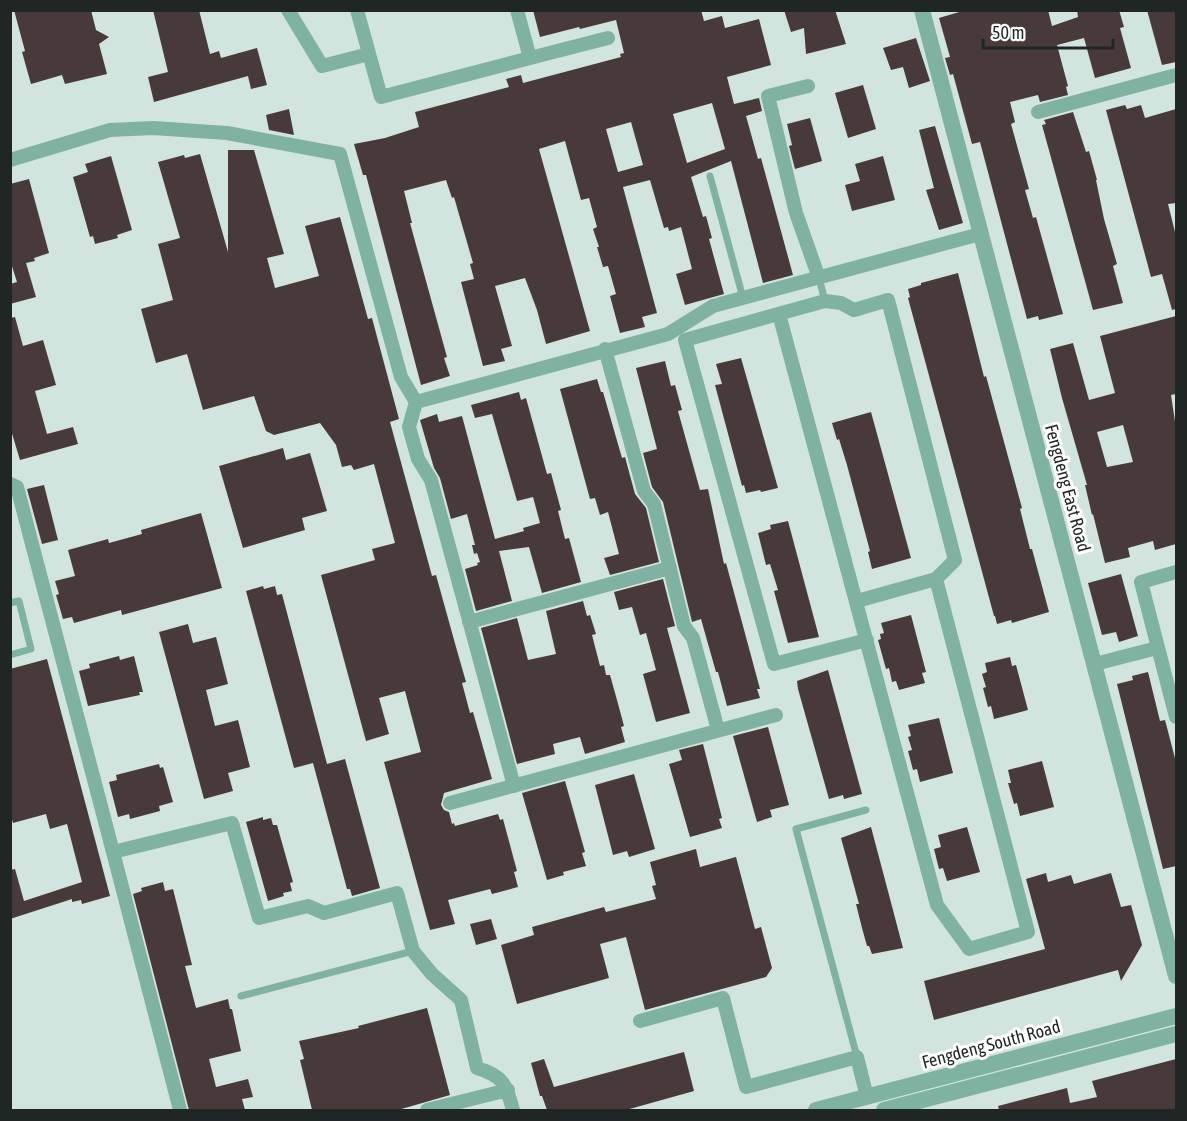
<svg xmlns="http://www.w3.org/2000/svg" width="1187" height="1121" font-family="'Asap Condensed',sans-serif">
  <rect width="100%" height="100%" fill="#d2e4de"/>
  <path fill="#483a3b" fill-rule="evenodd" d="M14,10H91L96,30L109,37L99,44L107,74L65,84L62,75L31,84L22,52L25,51Z
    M153,10H199L210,54L219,51L221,58L257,48L267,85L251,89L248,76L154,102L148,77L168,72Z
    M533,10H701L704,21L722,16L725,28L759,19L771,65L727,77L734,104L759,98L762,111L746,116L758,159L761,158L793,275L763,283L731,161L691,177L703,217L706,216L712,238L709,239L724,294L685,305L676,274L692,269L681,227L669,231L668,227L664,228L650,180L623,187L657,313L642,317L645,327L620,333L610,296L616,294L608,266L603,267L597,247H599L593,229L597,227L589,198L581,200L565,141L539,149L590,331L546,344L537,310L525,278L495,286L512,346L501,349L505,361L483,366L461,282L474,279L470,264L473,263L454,197L452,198L446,180L404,191L412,223H410L447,357L444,358L450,376L421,385L366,175H363L354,144L385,138L419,127L415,112L509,87L506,79L521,75L523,83L621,57L620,54L624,53L616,20L580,29L579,27L540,37ZM712,103L725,149L687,163L673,114ZM631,122L643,165L618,172L606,129Z
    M784,10H835L846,44L806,54L804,28L791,32Z
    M966,10H1048L1052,26L1078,17L1077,10H1119L1124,27L1120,28L1131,68L1095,78L1084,38L1057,45L1068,86L1066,87L1068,95L1040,102L1038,95L1010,102L1015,122L1011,124L1029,189L1025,190L1033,218L1036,217L1063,314L1039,320L1038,316L1027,319L980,142L972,144L953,74L950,75L945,58L950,57L939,18Z
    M1147,10H1176V62L1162,65Z
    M916,38L930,81L909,88L903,67L891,70L883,48Z
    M863,85L876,129L848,138L835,93Z
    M1125,105L1127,109L1141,105L1145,118L1176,109V203L1168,204L1176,236V309L1172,310L1162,274L1151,277L1106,110Z
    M289,109L294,135L269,130L266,115Z
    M1073,112L1086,152L1089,151L1097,180H1096L1104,219L1117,264L1113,266L1123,303L1093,310L1042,125L1046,124L1044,120Z
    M810,118L822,161L795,169L789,146L792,145L787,124Z
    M935,126L963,223L939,230L926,190L934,188L919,130Z
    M228,150H254L284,254L267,258L275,288L319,276L305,226L340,217L368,319L372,318L399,419L390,422L432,576L436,575L456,647L466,682L462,683L470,713L473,712L492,779L444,793L441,805L444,810L449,812L452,824L454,823L455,826L498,814L500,820L503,819L517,871L514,872L518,887L492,894L490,889L448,900L455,924L430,930L384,762L421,752L405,691L379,698L389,734L366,741L321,575L375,560L372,549L395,543L374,464L354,470L351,465L342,467L336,445L320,423L274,435L266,431L254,396L203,410L187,354L156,363L141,309L173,300L158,244L180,238L158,162L184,155L185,158L200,154L228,252Z
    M111,156L132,230L117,235L118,238L95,244L93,236L90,237L73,177L88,172L85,164Z
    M883,156L895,200L852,211L845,185L860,181L855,164Z
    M29,179L49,253L34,258L35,261L26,263L36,297L10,304V284L17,282L10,260V184Z
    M958,273L984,377L986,376L1022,508L1020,509L1030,549H1032L1049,612L1012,623L1011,620L997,624L995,616H994L908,298L910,297L908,289L921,285V283Z
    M1176,316V394L1171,395L1176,428V544L1155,550L1153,541L1128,548L1130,557L1105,563L1093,514L1092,515L1085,485H1087L1062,398L1050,349L1073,343L1089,400L1115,393L1100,336ZM1123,425L1133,462L1107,467L1097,432Z
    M15,317L23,346L43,340L56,385L35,391L47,434L73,427L78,444L20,460L10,427V318Z
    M741,358L778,488L761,492L760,490L746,493L744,485L742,486L715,385L722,384L716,364Z
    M665,361L671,386L675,385L682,410L678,411L700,490L708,489L724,564L726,563L760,689H757L760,698L727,706L718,672H716L701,619L692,622L663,502L652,487L643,453L657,449L636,368Z
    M597,379L601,392H603L622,458L625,457L635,494L646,508L659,562L610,575L604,558L619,554L608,512L600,515L595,498L590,499L560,389Z
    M519,392L521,400L526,398L547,474L551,473L561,510L558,511L565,539L569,538L581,582L542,593L529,547L499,551L512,601L476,611L465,569L478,565L477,563L480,562L477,553L474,554L472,545H475L467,514L451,519L440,478L434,468L420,420L437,414L439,422L462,416L495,539L524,531L523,528L540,523L533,497L517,501L492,414L475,418L471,405Z
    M871,412L911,558L872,569L868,552L870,551L847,465L839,439L837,440L832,423Z
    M283,448L286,460L310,453L327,511L302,518L305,530L243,548L219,466Z
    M44,485L58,540L42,544L27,489Z
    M201,513L222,588L122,615L121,610L74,623L72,617L63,619L56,595L59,594L55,581L75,576L68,550L108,539L109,543L142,534L141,530Z
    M788,521L819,637L788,643L774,591L778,590L770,564L766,565L758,533L771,529L770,525Z
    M1121,574L1138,636L1119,642L1116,632L1102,635L1088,583Z
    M663,579L675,626L667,628L690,713L656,722L643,674L656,670L646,633L640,635L632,607L619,610L614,592Z
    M263,586L264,589L275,586L277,595L282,594L327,764L345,759L380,888L352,896L350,889H347L313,763L294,768L246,591Z
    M583,601L587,616L590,615L596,634L592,635L600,666L604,665L606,675H610L617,700L624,726L621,727L625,742L585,754L580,737L553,744L555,754L517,764L481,628L517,618L528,660L556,654L546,611Z
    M911,615L926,672L922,673L925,683L899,690L896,681L892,682L889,668L886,669L878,640L881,639L880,634L884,633L881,623Z
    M188,624L193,643L216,637L228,684L206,690L215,726L238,720L250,767L228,773L233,791L204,799L159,632Z
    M119,656L120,660L134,656L143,692H139L140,695L88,706L79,671L90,668L89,664Z
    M1010,657L1012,666L1016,665L1028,710L994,719L991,706L988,707L983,688L986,687L982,674L987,672L985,663Z
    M47,659L110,896L82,904L81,900L72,902V899L10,919V870L15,869L24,901L82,882L67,824L50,829L46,814L13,823L10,813V669Z
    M828,670L862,794L844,799L843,795L829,799L798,689L797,681Z
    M1148,672L1160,721L1165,720L1176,762V866L1163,869L1117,684L1133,680L1132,676Z
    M939,718L953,773L920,782L917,769L913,770L908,751L912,750L908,737L911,736L908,725Z
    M768,727L789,805L770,810L772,817L757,822L733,736Z
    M703,744L722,818L719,819L722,828L690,837L669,764L682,760L679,750Z
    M1042,761L1054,807L1020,816L1017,803L1014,804L1008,783H1011L1008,770Z
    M159,764L160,768L163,767L173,802L159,806L160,811L130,819L129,814L118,817L109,782L117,780L116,775Z
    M634,774L655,849L629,857L627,851L613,855L595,785Z
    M565,781L585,852L582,853L586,866L563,872L564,875L547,880L522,793Z
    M263,817V820L271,818L273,825H277L293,882L290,883L292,891L283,893L284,896L268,901L246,822Z
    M871,827L903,948L872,954L869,946H867L862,928L856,904H859L841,838Z
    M967,827L980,872L947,881L943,868L939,869L934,849L941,847L938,835Z
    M696,849L700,867L736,857L755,929L761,927L772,968L766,977L645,1010L626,937L600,944L609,978L517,1004L501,945L534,935L532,927L604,907L606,912L656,899L652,886L656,885L650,862Z
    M1046,873L1048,882L1071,875L1074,884L1111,873L1121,907L1131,905L1142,945L1121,981L1118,970L934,1020L924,981L1045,949L1026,879Z
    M163,882L165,891L173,889L192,965L185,966L196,1008L228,999L230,1009H232L241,1051L209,1059L216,1087L248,1079L253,1097L242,1099L245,1110H189L133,894L142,891L141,888Z
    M491,919L497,939L476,945L470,924Z
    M427,1008L450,1095L398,1110H312L300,1060L304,1059L299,1041L359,1028L358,1026Z
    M684,1052L694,1091L626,1110H547L542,1096H540L531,1063L544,1059L554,1087Z
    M1176,1059V1110H999L998,1106L1067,1088L1070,1103L1097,1097L1092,1081Z"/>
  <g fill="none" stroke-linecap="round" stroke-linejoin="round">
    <path stroke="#80b2a2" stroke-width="7" d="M710,176L743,298
      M819,278L825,301
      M10,603L19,601L31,649L10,655
      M241,996L413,951
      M857,1057L796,829L866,810"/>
    <path stroke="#80b2a2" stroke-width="14" d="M288,10L322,66L369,54
      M357,10L381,97L530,58
      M517,10L530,58L608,38
      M808,86L768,96L796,213L819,278
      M1038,112L1176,75
      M10,160L110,130L153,128L227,133L340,154L401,377L416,402L409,427L418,459L431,480L514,786
      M779,314L937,905L969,949L1028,932L936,579L857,601
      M605,349L644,491L654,504L684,626L693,638L718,730
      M416,402L668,334L713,306L980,234
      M10,484L17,487L113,852L232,823L259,918L308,906L324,913L397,893L413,951L432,974L461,1000L477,1068C504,1076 506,1085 513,1110
      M1176,572L1141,582L1176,717
      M469,622L670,568
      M867,640L774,664L685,340L825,301L841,303L854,310L888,300L955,560L936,579
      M1095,664L1157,648
      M450,803L776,715
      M113,852L180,1110
      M640,1021L723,998L746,1087L857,1057L867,1097
      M427,1110L508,1090"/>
    <path stroke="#80b2a2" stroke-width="16" d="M922,10L1176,976
      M816,1110L1176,1016
      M884,1110L1176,1034"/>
  </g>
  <g text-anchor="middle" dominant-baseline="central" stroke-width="6" stroke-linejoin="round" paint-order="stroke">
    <g font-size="18" fill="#1f2623" stroke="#fff">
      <text transform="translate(1068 488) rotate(75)">Fengdeng East Road</text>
      <text transform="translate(991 1044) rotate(-15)">Fengdeng South Road</text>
    </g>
  </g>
  <rect width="1187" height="1121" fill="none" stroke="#1f2623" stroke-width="24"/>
  <path d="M983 39v9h130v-9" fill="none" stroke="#1f2623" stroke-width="3"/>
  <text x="992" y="39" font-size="18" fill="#1f2623" stroke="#ffffff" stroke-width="4.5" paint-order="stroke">50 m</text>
</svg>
